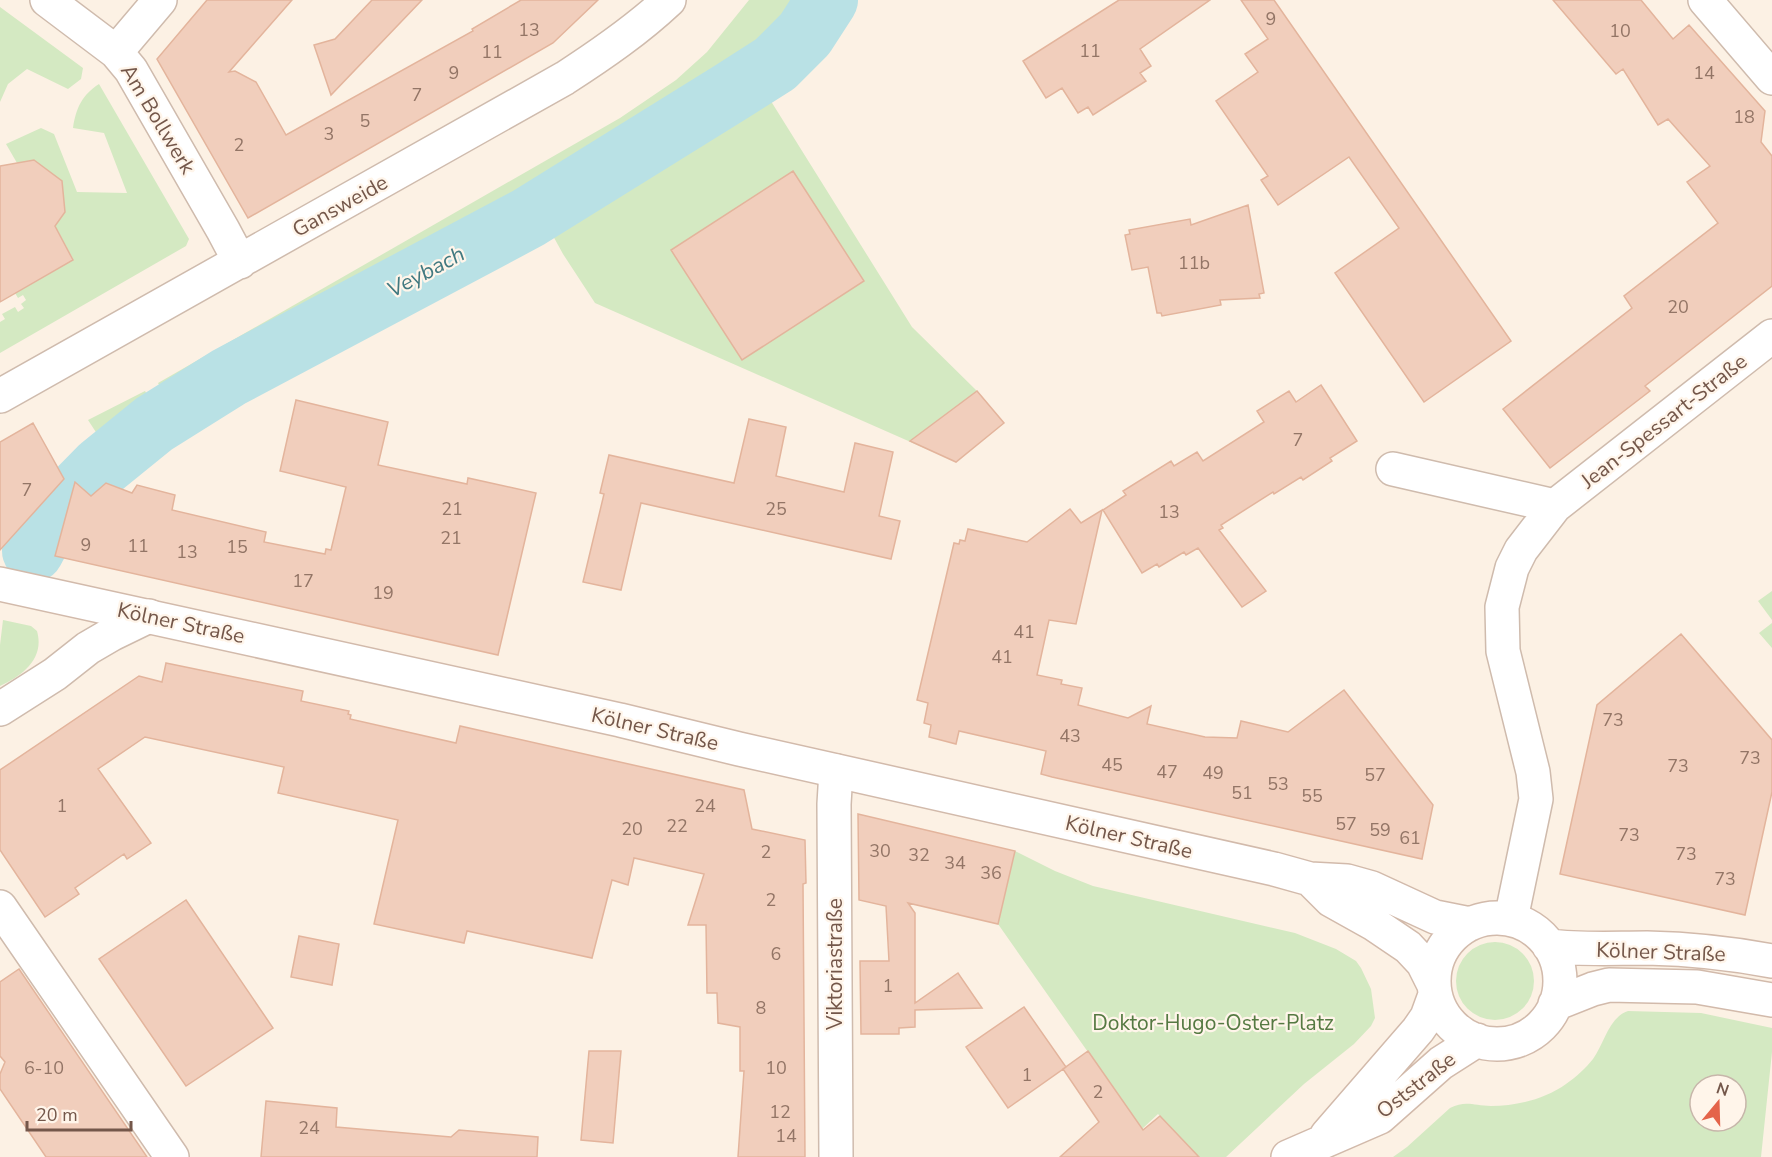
<svg xmlns="http://www.w3.org/2000/svg" width="1772" height="1157" font-family="'Nunito Sans',sans-serif">
  <rect width="100%" height="100%" fill="#fcf1e4"/>
  <path fill="#d4e9c2" fill-rule="evenodd" d="M749,0H850L846,3L815,54L764,90L912,327L977,391L1003,424L956,462L595,303L563,254L552,234L345,344L181,423L158,383L620,118L676,80L707,52Z
    M0,7L83,68L81,79L68,89L27,69L8,84L0,102Z
    M99,84L189,239L186,246L0,353V322L5,319L2,314L15,307L18,312L24,308L21,304L26,300L23,295L18,298L15,293L73,259L58,231L50,236V172L46,169L42,174L23,162L17,163L6,144L41,128L54,134L77,192L127,193L104,133L73,128C76,108 82,95 99,84Z
    M145,391L155,408L105,446L88,420Z
    M1772,591V620L1758,601Z
    M3,620L31,626L37,631C45,659 22,676 0,686V645Z
    M1772,623V648L1759,633Z
    M1015,851L1055,871L1093,886L1295,933L1336,949L1356,961L1361,968L1371,989L1375,1018L1371,1026L1354,1044L1304,1084L1226,1157H1195V1153L1158,1114L1142,1129L998,924Z
    M1456 981a39 39 0 1 1 78 0a39 39 0 1 1-78 0Z
    M1628,1011L1701,1013L1772,1028V1052L1761,1157H1393L1407,1147L1450,1108C1466,1100 1474,1106 1491,1106C1517,1106 1545,1099 1566,1084C1576,1077 1586,1068 1593,1059C1604,1044 1609,1017 1628,1011ZM1700,1085H1736V1121H1700Z"/>
  <g fill="none" stroke-linecap="round" stroke-linejoin="round">
    <path stroke="#b9e1e5" stroke-width="62" d="M33,551L50,519L101,467L154,424L229,377L528,218L731,92L775,64L805,34L827,0"/>
  </g>
  <path fill="#f1cebc" stroke="#e3b49c" stroke-width="1.5" d="M207,0H292L229,72L235,71L256,82L286,135L473,31L472,29L521,0H598L553,43L248,218L157,59Z
    M372,0H422L331,95L314,45L335,39Z
    M1119,0H1210L1140,49L1151,66L1140,73L1146,81L1093,115L1088,107L1078,113L1062,88L1046,98L1023,61Z
    M1241,0H1274L1511,341L1424,402L1335,273L1399,228L1349,157L1278,205L1261,180L1268,176L1216,101L1258,72L1245,54L1268,39Z
    M1553,0H1641L1673,39L1689,25L1765,111L1761,142L1772,156V286L1645,386L1650,391L1550,468L1503,409L1632,308L1624,296L1718,223L1687,182L1710,166L1668,119L1658,125L1623,69L1616,74Z
    M34,160L62,181L65,212L55,226L73,260L0,302V166Z
    M793,171L864,281L742,360L671,250Z
    M1248,205L1264,293L1259,294L1260,298L1220,300L1221,305L1162,316L1161,313H1157L1148,267L1132,270L1125,235L1130,234L1129,230L1190,219L1191,225Z
    M1321,385L1357,441L1330,458L1332,461L1303,480L1301,477L1274,494L1273,492L1221,525L1223,528L1219,530L1266,591L1242,607L1198,548L1186,555L1184,552L1159,567L1157,564L1142,573L1103,510L1126,495L1123,491L1171,461L1174,466L1197,452L1203,461L1264,422L1257,411L1289,391L1296,402Z
    M977,391L1004,423L956,462L910,441Z
    M296,400L388,422L378,465L467,484L468,478L536,493L498,655L55,556L75,482L91,496L106,483L132,493L137,485L175,495L172,510L266,532L264,542L325,554L326,549L331,550L346,487L280,471Z
    M749,419L786,427L776,476L844,492L855,443L893,452L879,516L900,521L891,559L641,503L621,590L583,582L604,494L600,493L609,455L734,483Z
    M33,423L64,479L0,550V442Z
    M1070,509L1081,523L1102,510L1076,624L1049,620L1037,675L1062,680L1061,684L1082,688L1078,705L1128,718L1151,706L1147,724L1205,737L1237,738L1241,721L1288,732L1344,690L1433,805L1422,859L1052,777L1041,774L1046,751L959,731L956,744L929,737L931,725L924,723L928,703L917,700L954,543L959,544L960,540L965,541L968,529L1027,542Z
    M1681,634L1772,740V792L1745,915L1560,874L1597,705Z
    M166,663L303,691L301,701L349,711L348,714L351,715L350,719L456,743L460,726L744,790L752,829L805,840L806,883L803,884L805,1157H738L744,1071H740V1027L718,1023L717,993H707L706,925H688L704,874L634,858L628,885L612,880L592,958L467,931L464,943L374,924L398,820L278,793L284,767L145,737L98,769L151,843L127,859L124,854L75,888L79,894L45,917L0,850V770L139,676L162,682Z
    M858,814L1015,851L998,924L908,903L915,913V1003L958,973L982,1008L915,1010V1027L899,1028V1034H861L860,961H889L886,906L859,900Z
    M186,900L273,1028L186,1086L99,959Z
    M299,936L339,944L332,985L291,977Z
    M19,969L147,1157H46L0,1089V1074L5,1062L0,1056V982Z
    M1024,1007L1066,1067L1008,1108L966,1047Z
    M589,1051H621L613,1143L581,1140Z
    M1088,1051L1143,1130L1160,1116L1199,1157H1060L1099,1122L1063,1069Z
    M266,1101L337,1108L336,1127L451,1137L459,1130L538,1137L537,1157H261Z"/>
  <g fill="none" stroke-linecap="round" stroke-linejoin="round">
    <g stroke="#cfbbad" stroke-width="36">
      <path id="street" d="M47,0L116,52L131,70L223,230L240,262
        M1705,0L1772,78
        M116,52L160,0
        M0,396L565,78C602,54 637,30 669,0
        M1393,469L1555,506
        M0,709L55,674L88,648L112,634L149,616
        M0,907L172,1157
        M1511,919L1536,799L1533,772L1503,651L1502,607L1512,568L1521,550L1555,506L1772,336
        M836,1157L834,804L836,771"/>
    </g>
    <g stroke="#d2baab" stroke-width="36">
      <path id="secondary" d="M0,584L620,720L739,749L1274,869L1310,879L1347,881L1372,888L1435,917L1470,924
        M1310,879L1331,900L1374,924L1408,947L1423,963L1433,983
        M1434 981a63 63 0 1 1 126 0a63 63 0 1 1-126 0Z
        M1549,946C1582,950 1614,948 1647,948C1689,949 1730,953 1772,961
        M1555,1004L1593,989L1609,985L1697,987L1772,1000
        M1327,1135L1418,1030L1427,1017L1435,995
        M1288,1157L1380,1117L1441,1063L1477,1040"/>
    </g>
    <use href="#street" stroke="#fff" stroke-width="33"/>
    <use href="#secondary" stroke="#fff" stroke-width="33"/>
  </g>
  <g text-anchor="middle" dominant-baseline="central" stroke-width="4.5" stroke-linejoin="round" paint-order="stroke">
    <g font-size="18" fill="#937566">
      <text x="1271" y="19">9</text>
      <text x="529" y="30">13</text>
      <text x="1620" y="31">10</text>
      <text x="1090" y="51">11</text>
      <text x="492" y="52">11</text>
      <text x="454" y="73">9</text>
      <text x="1704" y="73">14</text>
      <text x="417" y="95">7</text>
      <text x="1744" y="117">18</text>
      <text x="365" y="121">5</text>
      <text x="329" y="134">3</text>
      <text x="239" y="145">2</text>
      <text x="1194" y="263">11b</text>
      <text x="1678" y="307">20</text>
      <text x="1298" y="440">7</text>
      <text x="27" y="490">7</text>
      <text x="452" y="509">21</text>
      <text x="776" y="509">25</text>
      <text x="1169" y="512">13</text>
      <text x="451" y="538">21</text>
      <text x="86" y="545">9</text>
      <text x="138" y="546">11</text>
      <text x="237" y="547">15</text>
      <text x="187" y="552">13</text>
      <text x="303" y="581">17</text>
      <text x="383" y="593">19</text>
      <text x="1024" y="632">41</text>
      <text x="1002" y="657">41</text>
      <text x="1613" y="720">73</text>
      <text x="1070" y="736">43</text>
      <text x="1750" y="758">73</text>
      <text x="1112" y="765">45</text>
      <text x="1678" y="766">73</text>
      <text x="1167" y="772">47</text>
      <text x="1213" y="773">49</text>
      <text x="1375" y="775">57</text>
      <text x="1278" y="784">53</text>
      <text x="1242" y="793">51</text>
      <text x="1312" y="796">55</text>
      <text x="62" y="806">1</text>
      <text x="705" y="806">24</text>
      <text x="1346" y="824">57</text>
      <text x="677" y="826">22</text>
      <text x="632" y="829">20</text>
      <text x="1380" y="830">59</text>
      <text x="1629" y="835">73</text>
      <text x="1410" y="838">61</text>
      <text x="880" y="851">30</text>
      <text x="766" y="852">2</text>
      <text x="1686" y="854">73</text>
      <text x="919" y="855">32</text>
      <text x="955" y="863">34</text>
      <text x="991" y="873">36</text>
      <text x="1725" y="879">73</text>
      <text x="771" y="900">2</text>
      <text x="776" y="954">6</text>
      <text x="888" y="986">1</text>
      <text x="761" y="1008">8</text>
      <text x="44" y="1068">6-10</text>
      <text x="776" y="1068">10</text>
      <text x="1027" y="1075">1</text>
      <text x="1098" y="1092">2</text>
      <text x="780" y="1112">12</text>
      <text x="309" y="1128">24</text>
      <text x="786" y="1136">14</text>
    </g>
    <g font-size="21" fill="#74574a" stroke="#fff5ea">
      <text transform="translate(158 119) rotate(59)">Am Bollwerk</text>
      <text transform="translate(340 206) rotate(-29)">Gansweide</text>
      <text transform="translate(1664 421) rotate(-38)">Jean-Spessart-Straße</text>
      <text transform="translate(181 623) rotate(12)">Kölner Straße</text>
      <text transform="translate(655 729) rotate(13)">Kölner Straße</text>
      <text transform="translate(1129 837) rotate(13)">Kölner Straße</text>
      <text transform="translate(1661 952) rotate(2)">Kölner Straße</text>
      <text transform="translate(835 964) rotate(-90)">Viktoriastraße</text>
      <text transform="translate(1416 1085) rotate(-38)">Oststraße</text>
    </g>
    <g font-size="21" fill="#557942" stroke="#fff5ea">
      <text x="1213" y="1023">Doktor-Hugo-Oster-Platz</text>
    </g>
    <g font-size="22" font-style="italic" fill="#417980" stroke="#fff5ea">
      <text transform="translate(426 272) rotate(-28)">Veybach</text>
    </g>
  </g>
  <g transform="translate(1718 1103) rotate(19)"><circle r="28" fill="#fff5ea" stroke="#c7b6aa" stroke-width="1.5"/>
  <path d="M0-4.5L10 22L0 15L-10 22Z" fill="#e4644a"/>
  <text y="-9" font-size="16" font-weight="bold" text-anchor="middle" fill="#74574a">N</text>
  </g>
  <path d="M27 1121v9h104v-9" fill="none" stroke="#74574a" stroke-width="3"/>
  <text x="36" y="1121" font-size="18" fill="#74574a" stroke="#fff5ea" stroke-width="4.5" paint-order="stroke">20 m</text>
</svg>
